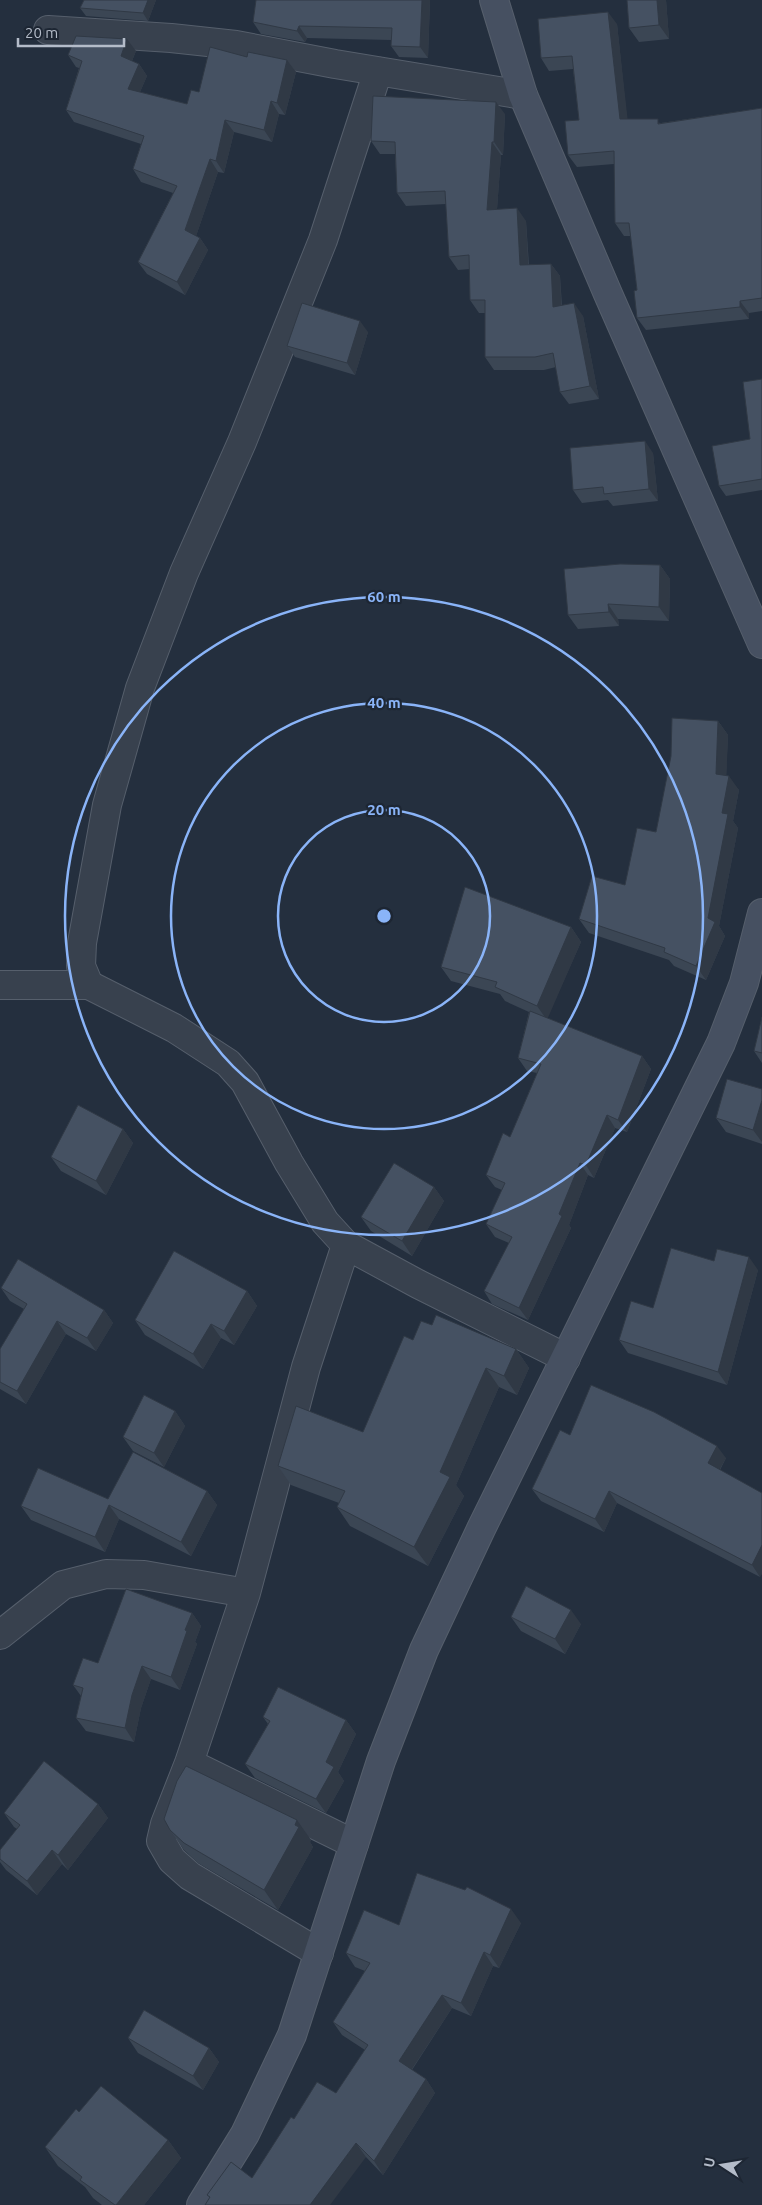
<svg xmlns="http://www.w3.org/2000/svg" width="762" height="2205" font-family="Ubuntu,sans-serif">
  <rect width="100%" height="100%" fill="#242f3e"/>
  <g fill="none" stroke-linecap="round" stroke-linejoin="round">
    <g stroke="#565f6c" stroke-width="30">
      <path id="street" d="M48,30L171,38L236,45L335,64L523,95
        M378,71L323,240L242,442L184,573L140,688L107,805L82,943L81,966L89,985L174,1028L228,1063L245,1082L289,1163L325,1222L346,1245L418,1284L566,1358
        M0,985H89
        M0,1635L63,1585L106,1574L144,1575L246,1593
        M189,1763L354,1844
        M319,1953L190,1876L172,1860L161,1841L165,1824L189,1763L246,1593L306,1367L346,1245"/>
    </g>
    <g stroke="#565f6c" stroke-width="30">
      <path id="secondary" d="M494,0L523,95L608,294L762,644
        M201,2205L245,2134L292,2035L381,1761L424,1650L481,1529L721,1043L744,983L762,913"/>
    </g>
    <use href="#street" stroke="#38414e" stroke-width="28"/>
    <use href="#secondary" stroke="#465061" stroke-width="28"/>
  </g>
  <path fill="#3b4654" d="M156,0L148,21L86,16L80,8Z
    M430,0L428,58L399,57L391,46V40L307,38L305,42L261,34L253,22Z
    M627,0H666L669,39L639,42L629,28Z
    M617,24L627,119L661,123L762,108V311L749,313V319L646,330L637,318V290L631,236H624L615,223L614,164L577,167L568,155L579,120L573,69L549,71L541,58Z
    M136,51L132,61L139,64L147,76L140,92L187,104L199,92L247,57L287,60L296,72L285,115L279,114L272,142L234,132L224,173L218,172L196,236L200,238L208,250L185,295L147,274L138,262L173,193L141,182L133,169L141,144L74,122L66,110L79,68L76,67L68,55Z
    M505,114L503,155H501L497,209L526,221L529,265L551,264L560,276L562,306L583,316L599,399L569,404L560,392L556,367L544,370H494L485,357V313H479L470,300V269L458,270L449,257L446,204L406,206L397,193L395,154H380L371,141Z
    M368,332L355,375L295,357L287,346Z
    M762,379V490L726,496L719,486L750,439Z
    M653,453L658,501L613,506L608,500L582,503L573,490Z
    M660,565L670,579L669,621L618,619L619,626L578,629L568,615Z
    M718,721L728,735L726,776L739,790L733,821L738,828L719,926L725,936L706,980L674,966L669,960L589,933L579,919L625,885Z
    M571,927L581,942L547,1018L642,1056L651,1069L627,1132L615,1128L594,1178L588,1175L569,1225L571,1228L528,1320L492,1304L484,1291L509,1243L495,1237L486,1224L502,1190L495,1187L486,1175L510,1137L537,1073L527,1071L518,1058L529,1012L505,1001L500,994L451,981L441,967Z
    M762,1017V1063L754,1051Z
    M762,1089V1144L726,1132L716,1118Z
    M123,1129L133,1143L106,1195L61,1171L51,1157Z
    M434,1187L444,1201L412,1256L371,1231L361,1217Z
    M714,1261L758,1270L727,1385L628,1353L619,1340L653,1308Z
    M1,1288L104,1310L113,1323L96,1351L66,1334L26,1404L0,1389V1349L24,1309L10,1301Z
    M247,1291L257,1306L234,1345L221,1338L203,1369L145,1335L135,1320Z
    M432,1325L516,1349L529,1368L517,1395L499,1387L456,1485L464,1496L428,1566L350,1526L337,1507L339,1503L291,1485L278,1466L363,1432L413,1340Z
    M175,1411L185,1426L164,1467L133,1451L123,1437Z
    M570,1435L726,1458L720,1470L760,1577L617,1503L604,1532L541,1501L532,1489Z
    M207,1491L217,1505L191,1556L119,1519L105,1552L31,1520L21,1506Z
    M192,1613L201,1626L195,1642L197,1644L180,1690L151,1679L141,1708L134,1742L86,1731L76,1718L81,1696L73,1685L98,1663Z
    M511,1617L581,1624L565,1654L521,1631Z
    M263,1717L346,1720L356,1734L338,1772L344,1781L326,1813L255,1778L245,1764L268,1724Z
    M98,1804L108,1818L68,1870L62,1864L37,1895L6,1870L0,1862V1850L17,1829L14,1827L4,1813Z
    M170,1830L311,1840L310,1842L313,1847L278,1910L198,1863L184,1850Z
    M521,1923L499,1968L493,1966L471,2016L452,2008L412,2070L426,2079L435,2093L383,2175L366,2157L210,2198L207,2195L252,2178L294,2119L336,2093L365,2050L342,2035L333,2022L365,1971L355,1967L346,1953L399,1925Z
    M128,2038L209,2048L219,2062L203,2090L138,2053Z
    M79,2112L168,2140L181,2158L144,2205H102L93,2198L85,2187L58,2166L45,2147Z"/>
  <path fill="#303945" d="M148,0H156L148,21L143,13Z
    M422,0H430L428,58L420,47Z
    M657,0H666L669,39L659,25Z
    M608,12L617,24L629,132L620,119Z
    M299,26L307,38L305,42L297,31Z
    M127,39L136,51L129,68L121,56Z
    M287,60L296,72L285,115L277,103Z
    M139,64L147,76L136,101L128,89Z
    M271,101L279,114L272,142L264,130Z
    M496,102L505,114L503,155L494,142Z
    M225,120L234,132L224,173L216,161Z
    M492,142L501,155L496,223L487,210Z
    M210,159L218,172L194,242L185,230Z
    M517,208L526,221L529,278L520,265Z
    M200,238L208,250L185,295L177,282Z
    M551,264L560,276L562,320L553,307Z
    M740,301L749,313V319L740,307Z
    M574,303L583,316L599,399L590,386Z
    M360,321L368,332L355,375L347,363Z
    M645,441L653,453L658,501L649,489Z
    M660,565L670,579L669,621L659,607Z
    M608,604L618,619L619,626L609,612Z
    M718,721L728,735L726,788L716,774Z
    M729,776L739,790L733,821L738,828L719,926L725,936L706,980L696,966L708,918L722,813Z
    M571,927L581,942L547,1020L537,1006Z
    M642,1056L651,1069L627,1132L618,1120Z
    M762,1100V1142L753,1130Z
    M607,1115L615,1128L594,1178L586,1165Z
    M123,1129L133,1143L106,1195L96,1181Z
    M580,1163L588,1175L569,1225L571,1228L528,1320L519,1308L559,1214Z
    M434,1187L444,1201L412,1256L402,1241Z
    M749,1257L758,1270L727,1385L718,1372Z
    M247,1291L257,1306L234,1345L224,1331Z
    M104,1310L113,1323L96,1351L87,1338Z
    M57,1321L66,1334L26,1404L17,1391Z
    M211,1324L221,1338L203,1369L193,1354Z
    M516,1349L529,1368L517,1395L504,1376Z
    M486,1368L499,1387L456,1485L464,1496L428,1566L414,1547L440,1472Z
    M175,1411L185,1426L164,1467L154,1453Z
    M717,1446L726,1458L716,1476L708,1463Z
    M207,1491L217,1505L191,1556L181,1542Z
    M609,1491L617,1503L604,1532L595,1519Z
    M109,1505L119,1519L105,1552L95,1537Z
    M762,1545V1574L760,1577L752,1565Z
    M571,1610L581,1624L565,1654L555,1639Z
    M192,1613L201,1626L195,1642L197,1644L180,1690L171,1677L185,1630Z
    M142,1666L151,1679L141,1708L134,1742L125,1728L132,1695Z
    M346,1720L356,1734L338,1772L344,1781L326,1813L316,1799L326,1762Z
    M98,1804L108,1818L68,1870L58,1855Z
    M297,1820L311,1840L310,1842L313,1847L278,1910L264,1890Z
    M52,1850L62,1864L37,1895L27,1881Z
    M511,1909L521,1923L499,1968L490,1955Z
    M484,1952L493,1966L471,2016L461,2003Z
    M442,1995L452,2008L408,2075L399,2061Z
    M209,2048L219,2062L203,2090L193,2076Z
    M426,2079L435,2093L383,2175L374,2161Z
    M168,2140L181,2158L144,2205H116Z
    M356,2143L366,2157L330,2205H310Z"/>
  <path fill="#455162" stroke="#303945" d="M84,0H148L143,13L80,8Z
    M256,0H422L420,47L391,46L392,28L299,26L297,31L253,22Z
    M627,0H657L659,25L629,28Z
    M608,12L620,119H658V124L762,108V298L740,301V307L637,318L634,291L637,290L629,223H615L614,151L568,155L565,121L579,120L572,56L541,58L538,19Z
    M76,36L127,39L121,56L139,64L128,89L187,104L191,90L199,92L210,47L247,57L248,52L287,60L277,103L271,101L264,130L225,120L216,161L210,159L185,230L200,238L177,282L138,262L177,186L133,169L144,136L66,110L82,61L68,55Z
    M373,96L496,102L494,142H492L487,210L517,208L520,265L551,264L553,307L574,303L590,386L560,392L553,353L535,357H485V300H470L469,255L449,257L445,191L397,193L395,142L371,141Z
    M302,303L360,321L347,363L287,346Z
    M762,379V479L719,486L712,446L750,439L743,382Z
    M645,441L649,489L604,494L603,487L573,490L570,448Z
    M620,564L660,565L659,607L608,604L609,612L568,615L564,569Z
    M672,718L718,721L716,774L729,776L722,813L728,814L708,918L715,922L696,966L664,952L665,948L579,919L592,876L625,885L637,828L656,832L671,756Z
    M465,887L571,927L537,1006L495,987L497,982L441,967Z
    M530,1011L642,1056L618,1120L607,1115L586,1165L580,1163L559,1214L562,1216L519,1308L484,1291L512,1237L486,1224L505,1183L486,1175L503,1133L510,1137L541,1064L518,1058Z
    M762,1017V1053L754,1051Z
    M727,1079L762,1089V1100L753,1130L716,1118Z
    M78,1105L123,1129L96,1181L51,1157Z
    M394,1163L434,1187L402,1241L361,1217Z
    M671,1248L714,1261L717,1249L749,1257L718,1372L619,1340L631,1301L653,1308Z
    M174,1251L247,1291L224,1331L211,1324L193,1354L135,1320Z
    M18,1259L104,1310L87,1338L57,1321L17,1391L0,1382V1349L27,1304L1,1288Z
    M436,1315L516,1349L504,1376L486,1368L440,1472L450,1477L414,1547L337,1507L345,1491L278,1466L296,1406L363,1432L404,1336L413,1340L421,1321L432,1325Z
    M591,1385L654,1412L717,1446L708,1463L762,1493V1545L752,1565L609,1491L595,1519L532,1489L560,1430L570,1435Z
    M144,1395L175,1411L154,1453L123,1437Z
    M133,1452L207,1491L181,1542L109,1505L95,1537L21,1506L38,1468L108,1499Z
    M526,1586L571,1610L555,1639L511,1617Z
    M126,1589L192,1613L185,1630L187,1631L171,1677L142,1666L132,1695L125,1728L76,1718L83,1688L73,1685L83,1658L98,1663Z
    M278,1687L346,1720L326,1762L334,1767L316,1799L245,1764L270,1721L263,1717Z
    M44,1761L98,1804L58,1855L52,1850L27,1881L0,1859V1850L20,1825L4,1813Z
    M186,1766L297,1820L295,1825L299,1827L264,1890L184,1843L170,1830L164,1819L177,1781Z
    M417,1873L465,1890L467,1887L511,1909L490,1955L484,1952L461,2003L442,1995L399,2061L426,2079L374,2161L356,2143L310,2205H205L210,2197L207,2195L231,2162L252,2178L291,2117L294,2119L317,2082L336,2093L368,2045L333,2022L370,1963L346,1953L364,1910L399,1925Z
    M144,2010L209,2048L193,2076L128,2038Z
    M101,2086L168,2140L116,2205H115L80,2180L82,2177L45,2147L76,2109L79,2112Z"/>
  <g fill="none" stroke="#8ab4f8" stroke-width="2.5">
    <circle cx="384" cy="916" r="106"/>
    <circle cx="384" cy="916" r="213"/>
    <circle cx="384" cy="916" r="319"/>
  </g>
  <circle cx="384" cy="916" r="8" fill="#8ab4f8" stroke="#1d2633" stroke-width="2.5"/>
  <g font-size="15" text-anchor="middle" font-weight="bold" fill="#8ab4f8" stroke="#1d2633" stroke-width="4.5" stroke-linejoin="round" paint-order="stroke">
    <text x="384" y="602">60 m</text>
    <text x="384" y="708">40 m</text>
    <text x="384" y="815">20 m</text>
  </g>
  <g transform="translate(722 2165) rotate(282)" stroke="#1d2633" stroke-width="4" paint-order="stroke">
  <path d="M0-4L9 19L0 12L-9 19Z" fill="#b4bcc9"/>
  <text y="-8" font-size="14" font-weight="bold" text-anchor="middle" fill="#b4bcc9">U</text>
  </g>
  <path d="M18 38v8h106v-8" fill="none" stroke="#b4bcc9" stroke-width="2.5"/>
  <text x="25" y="38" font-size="15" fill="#b4bcc9" stroke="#1d2633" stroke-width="4" paint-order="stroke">20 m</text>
</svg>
